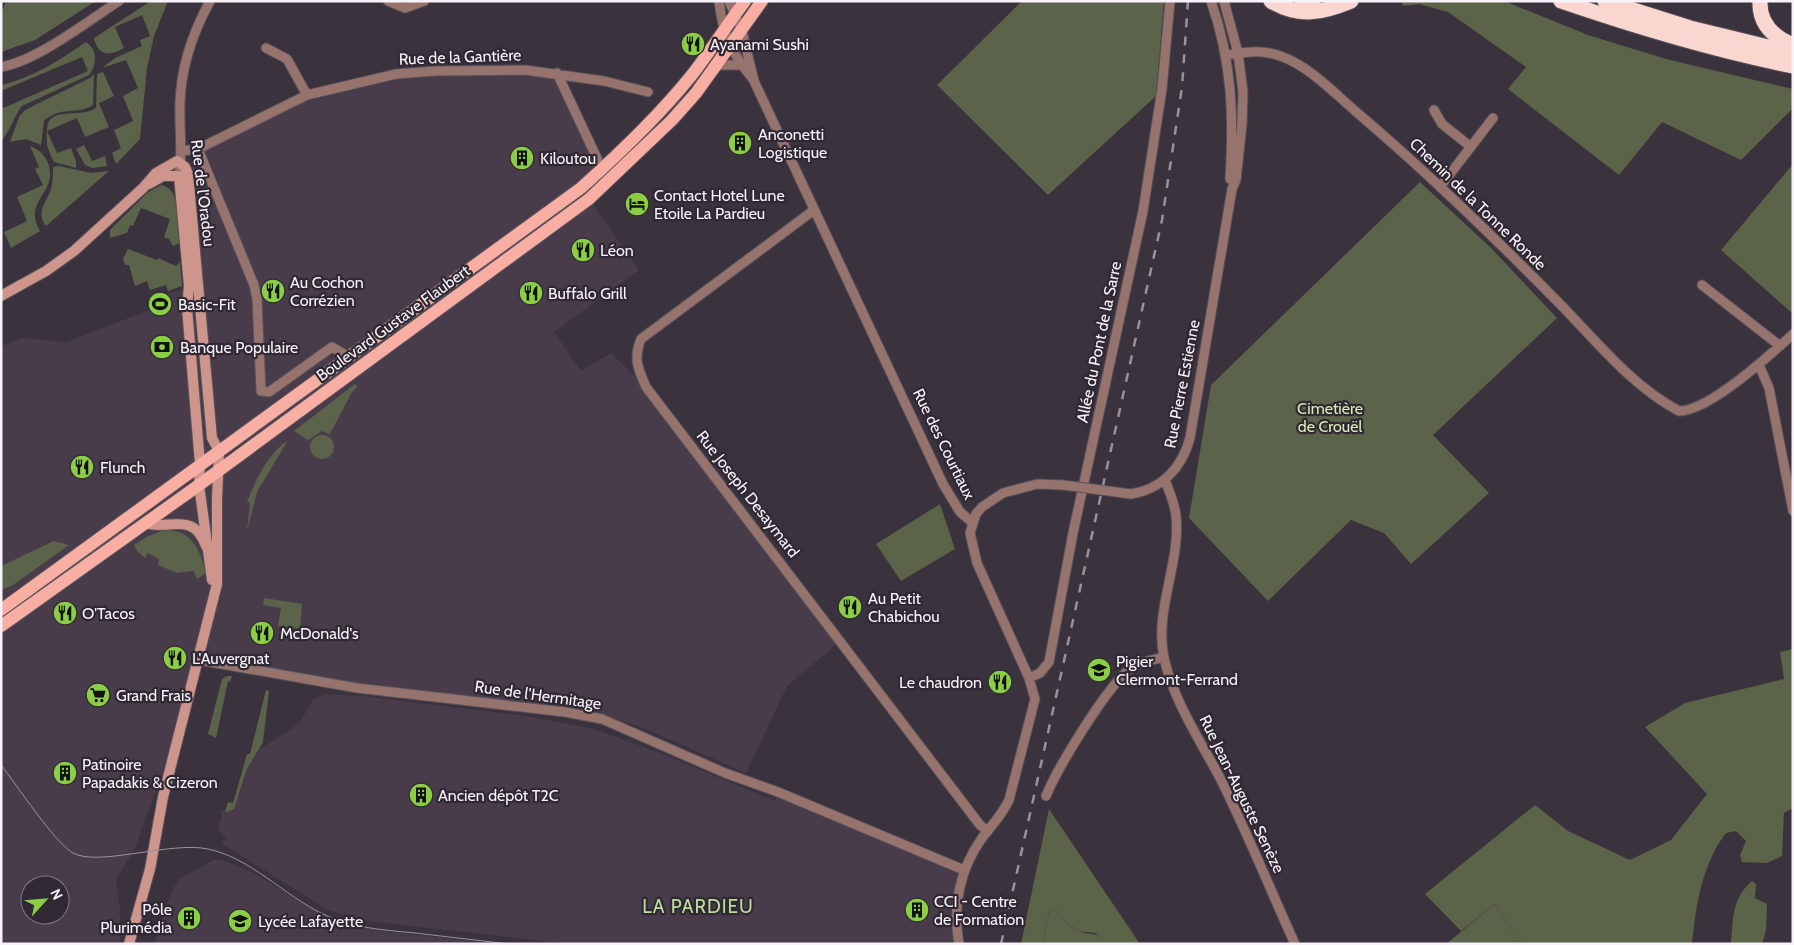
<svg xmlns="http://www.w3.org/2000/svg" width="1794" height="945" font-family="Cabin,sans-serif">
  <rect width="100%" height="100%" fill="#3a323d"/>
  <path fill="#483c4b" fill-rule="evenodd" d="M557,73L602,169L581,188L639,270L554,332L581,371L611,353L645,386L842,640L787,686L746,773L641,727L615,719L300,678L237,662L197,654L163,771L135,848L116,880L120,910V944H1V346L23,338L66,342L155,308L151,299L203,283L191,162L216,139L307,95L396,74ZM30,885H60V915H30Z
    M325,694L362,696L526,716L594,729L658,752L775,801L778,792L964,870L957,895L960,944H570L360,920L328,910L221,843L226,839L218,829L223,812H228L240,793L247,769L260,749L293,728L300,722L313,700Z
    M213,860H223L252,872L314,910L351,925L383,931L500,944H154L169,898L178,880Z"/>
  <path fill="#5b634b" d="M6,1H96L35,40L1,52V14Z
    M151,1H168L154,36L147,68L140,139L116,164L112,153L121,148L114,130L133,121L123,96L138,88L126,60L102,68L115,58L142,46L140,40L150,36L142,15L115,27L124,48C110,56 98,57 94,38Z
    M1022,1H1164L1156,96L1048,195L937,85Z
    M86,42C98,50 97,65 89,75L22,106C13,117 11,131 1,141V109L88,71L82,57L1,91V85C32,78 60,60 86,42Z
    M103,72L114,96L99,103L109,127L85,137L77,118L47,131L57,153L71,148L76,161V168L54,162C47,148 46,145 47,129C48,105 82,119 96,108L97,74Z
    M94,74L93,105C75,116 61,105 44,121L41,145L26,139L10,142L19,117L25,110L90,78Z
    M84,145L92,161L105,156L107,166L92,168L85,165L76,149Z
    M30,146C47,152 55,171 47,187C43,195 36,203 35,212C34,219 37,225 40,231L11,248L4,232L27,221L17,197L43,185L35,169L39,167Z
    M59,166L91,173L109,171L46,226C36,213 45,204 50,192C53,183 53,175 53,167Z
    M1420,182L1491,248L1557,318L1433,435L1489,493L1411,564L1384,533L1351,520L1268,601L1189,518L1211,385Z
    M161,185C182,188 178,227 180,243L173,246L169,239L164,237L170,219L141,208L133,226L130,225L127,233L110,238V230L147,193Z
    M128,249L157,260L158,258L176,266L180,262L182,286L168,291L166,285L150,290L147,281L135,286L129,265H125L123,259Z
    M355,384L357,387L352,392L330,434L322,431L308,440L294,431Z
    M310 447a12 12 0 1 1 24 0a12 12 0 1 1-24 0Z
    M288,440L257,492L247,531L250,503L247,502C256,479 268,454 288,440Z
    M164,530C192,529 200,550 206,573L197,579L194,571L177,573L158,565L159,559L148,553L145,558L138,552L134,545L146,537Z
    M54,541L69,545L13,585L1,590V566Z
    M264,598L302,604L300,629L278,626L281,608L263,605Z
    M227,676H232L230,682L228,681L216,738L208,734L222,679Z
    M266,690L269,691L263,742L247,769L234,809L228,812L218,811H225L228,802L233,803L247,754H250Z
    M1495,904L1522,944H1446Z
    M1056,910C1062,917 1068,926 1077,930C1090,937 1098,930 1110,944H1043L1049,911Z"/>
  <path fill="#5b6448" d="M1402,1H1504L1588,35L1666,59L1793,89V108L1741,160L1662,122L1619,175L1508,89L1526,67L1448,12L1419,4L1403,6Z
    M1793,164V314L1721,250Z
    M940,504L955,549L901,581L876,544Z
    M1793,649V808L1784,813L1782,856L1767,863L1742,862L1740,855L1746,841L1736,831L1726,833C1702,864 1696,905 1692,944H1522L1495,904L1461,931L1425,894L1535,805L1568,831L1630,860L1671,840L1707,794L1645,727L1685,703L1784,679L1780,652Z
    M1049,809L1140,944H1110L1095,933L1078,931L1067,923L1056,910L1049,911L1043,944H1021Z
    M1752,881L1756,884L1755,898L1767,904L1766,930L1762,944H1731C1733,919 1732,898 1752,881Z"/>
  <g fill="none" stroke-linecap="round" stroke-linejoin="round">
    <g stroke="#58515b" stroke-width="11">
      <path id="street" d="M388,1L405,8L424,1
        M719,1C723,35 731,52 752,78
        M729,1L742,31L754,81L943,484L960,512L973,523
        M1211,1C1232,62 1234,115 1230,179
        M266,48L287,59L307,95
        M1227,55C1247,52 1263,49 1283,57C1312,68 1337,96 1361,116C1429,174 1493,236 1556,300C1594,338 1631,386 1679,411C1709,411 1769,356 1793,334
        M717,65H742
        M1,67C37,61 88,21 119,1
        M557,73L602,169
        M1434,110L1442,124L1471,147
        M198,149L254,285L257,299L261,391L269,392L332,347L349,357
        M181,151L198,149L307,95L396,74L436,71L525,70L604,81L648,92
        M179,176C183,153 179,128 180,103C181,66 192,34 210,1
        M1440,187L1493,118
        M814,210L641,339C633,358 638,369 646,387L980,825L988,831
        M1702,285L1780,346
        M1759,365L1769,388L1793,511
        M1165,480C1169,491 1175,504 1176,516C1181,563 1154,609 1164,658C1174,702 1200,740 1220,778C1247,832 1270,889 1295,944
        M1131,494C1162,489 1182,468 1190,438L1232,189L1236,180L1242,124L1243,92L1238,53L1224,1
        M199,660L357,688L565,712L602,719L725,773L778,792L964,870
        M1029,678L1040,673L1049,662L1073,533L1143,211L1162,89L1170,1
        M1046,796C1058,767 1107,686 1131,668C1140,661 1154,660 1164,657
        M959,944C952,906 960,869 982,838C992,825 1002,815 1009,800L1035,699L1029,678L977,563L970,533L976,514L982,507L1003,493L1037,484L1063,485"/>
    </g>
    <g stroke="#58515b" stroke-width="12">
      <path id="secondary" d="M149,184L163,176H179L189,286L187,308L200,464L199,485L212,580
        M1,296L46,271L74,251L143,188L156,173L177,161L185,167L188,174L212,438L219,451L217,499V584L163,797L150,869L129,944
        M146,523C168,531 193,510 206,546"/>
    </g>
    <g stroke="#58515b" stroke-width="14">
      <path id="primary" d="M1,610L581,188C620,153 658,117 691,76C710,52 726,26 745,1
        M1,626L199,485L589,199L672,120L696,93L762,1"/>
    </g>
    <g stroke="#58515b" stroke-width="17">
      <path id="highway" d="M1271,1C1299,18 1322,13 1351,1
        M1302,1H1313
        M1561,1C1637,27 1713,50 1793,66
        M1605,1L1690,28L1793,53
        M1760,1C1759,24 1773,37 1793,45"/>
    </g>
    <use href="#street" stroke="#97736d" stroke-width="9"/>
    <use href="#secondary" stroke="#ce958c" stroke-width="10"/>
    <use href="#primary" stroke="#f8aea3" stroke-width="12"/>
    <use href="#highway" stroke="#fad6d0" stroke-width="15"/>
    <path stroke="#99929b" stroke-width="1" d="M1,765C16,784 55,843 73,853C98,867 171,841 208,849C249,857 285,896 323,914C351,928 384,930 415,933C446,937 478,940 509,944"/>
    <path stroke="#99929b" stroke-width="2.5" stroke-dasharray="9 9" stroke-linecap="butt" d="M1001,944L1162,220L1182,87L1188,1"/>
    <g stroke="#58515b" stroke-width="11" stroke-linecap="butt">
      <path id="street-bridge" d="M1063,485L1131,494"/>
    </g>
    <use href="#street-bridge" stroke="#97736d" stroke-width="9"/>
  </g>
  <defs>
    <g id="restaurant-disc" transform="scale(1.25)"><circle r="9.5" fill="#8bce46" stroke="#302832"/><path d="M-5-6h1v4h1v-4h1v4h1v-4h1v5L-1.5 .5V6h-2V.5L-5-1ZM5-6V6H3V1.5H1.5Q1.5-4 5-6Z" fill="#111"/></g>
    <g id="building-disc" transform="scale(1.25)"><circle r="9.5" fill="#8bce46" stroke="#302832"/><path d="M-4-6H4V6H1V3H-1V6H-4ZM-2.5-4.3h1.7v1.8h-1.7ZM.8-4.3h1.7v1.8H.8ZM-2.5-1h1.7V.8h-1.7ZM.8-1h1.7V.8H.8Z" fill="#111"/></g>
    <g id="hotel-disc" transform="scale(1.25)"><circle r="9.5" fill="#8bce46" stroke="#302832"/><path d="M-6-4.5h1.5V1H6V5H4.5V3h-9V5H-6ZM-4 0a1.8 1.8 0 1 1 3.6 0ZM.5 0V-2.5h3Q6-2.5 6 0Z" fill="#111"/></g>
    <g id="stadium-disc" transform="scale(1.25)"><circle r="9.5" fill="#8bce46" stroke="#302832"/><path d="M0-5a6.5 5 0 1 0 0 10a6.5 5 0 1 0 0-10ZM-3.5-1.8h7v3.6h-7Z" fill="#111"/></g>
    <g id="bank-disc" transform="scale(1.25)"><circle r="9.5" fill="#8bce46" stroke="#302832"/><path d="M-6-4H6V4H-6ZM0-2.3a2.3 2.3 0 1 0 0 4.6a2.3 2.3 0 1 0 0-4.6Z" fill="#111"/></g>
    <g id="university-disc" transform="scale(1.25)"><circle r="9.5" fill="#8bce46" stroke="#302832"/><path d="M0-5L7-2L0 1L-7-2ZM-4 1L0 2.5L4 1V4Q0 6-4 4Z" fill="#111"/></g>
    <g id="supermarket-disc" transform="scale(1.25)"><circle r="9.5" fill="#8bce46" stroke="#302832"/><path d="M-6-5.5h2.5l.6 2H6L4.5 2H-2.5L-4.4-4H-6ZM-1.5 3.2a1.3 1.3 0 1 0 .1 0ZM3 3.2a1.3 1.3 0 1 0 .1 0Z" fill="#111"/></g>
    <g id="school-disc" transform="scale(1.25)"><circle r="9.5" fill="#8bce46" stroke="#302832"/><path d="M0-5L7-2L0 1L-7-2ZM-4 1L0 2.5L4 1V4Q0 6-4 4Z" fill="#111"/></g>
  </defs>
  <g fill-rule="evenodd">
    <use href="#restaurant-disc" x="693" y="44"/>
    <use href="#building-disc" x="740" y="143"/>
    <use href="#building-disc" x="522" y="158"/>
    <use href="#hotel-disc" x="637" y="204"/>
    <use href="#restaurant-disc" x="583" y="250"/>
    <use href="#restaurant-disc" x="273" y="291"/>
    <use href="#restaurant-disc" x="531" y="293"/>
    <use href="#stadium-disc" x="160" y="304"/>
    <use href="#bank-disc" x="162" y="347"/>
    <use href="#restaurant-disc" x="82" y="467"/>
    <use href="#restaurant-disc" x="850" y="607"/>
    <use href="#restaurant-disc" x="65" y="613"/>
    <use href="#restaurant-disc" x="262" y="633"/>
    <use href="#restaurant-disc" x="175" y="658"/>
    <use href="#university-disc" x="1099" y="670"/>
    <use href="#restaurant-disc" x="1000" y="682"/>
    <use href="#supermarket-disc" x="98" y="695"/>
    <use href="#building-disc" x="65" y="773"/>
    <use href="#building-disc" x="421" y="795"/>
    <use href="#building-disc" x="917" y="910"/>
    <use href="#building-disc" x="189" y="918"/>
    <use href="#school-disc" x="240" y="921"/>
  </g>
  <g text-anchor="middle" dominant-baseline="central" stroke-width="4.5" stroke-linejoin="round" paint-order="stroke">
    <g font-size="16" fill="#f8f3fa" stroke="#302832" text-anchor="start">
      <text x="710" y="44">Ayanami Sushi</text>
      <text x="758" y="134">Anconetti<tspan x="758" dy="18">Logistique</tspan></text>
      <text x="540" y="158">Kiloutou</text>
      <text x="654" y="195">Contact Hotel Lune<tspan x="654" dy="18">Etoile La Pardieu</tspan></text>
      <text x="600" y="250">Léon</text>
      <text x="290" y="282">Au Cochon<tspan x="290" dy="18">Corrézien</tspan></text>
      <text x="548" y="293">Buffalo Grill</text>
      <text x="178" y="304">Basic-Fit</text>
      <text x="180" y="347">Banque Populaire</text>
      <text x="100" y="467">Flunch</text>
      <text x="868" y="598">Au Petit<tspan x="868" dy="18">Chabichou</tspan></text>
      <text x="82" y="613">O'Tacos</text>
      <text x="280" y="633">McDonald's</text>
      <text x="192" y="658">L'Auvergnat</text>
      <text x="1116" y="661">Pigier<tspan x="1116" dy="18">Clermont-Ferrand</tspan></text>
      <text x="982" y="682" text-anchor="end">Le chaudron</text>
      <text x="116" y="695">Grand Frais</text>
      <text x="82" y="764">Patinoire<tspan x="82" dy="18">Papadakis &amp; Cizeron</tspan></text>
      <text x="438" y="795">Ancien dépôt T2C</text>
      <text x="934" y="901">CCI - Centre<tspan x="934" dy="18">de Formation</tspan></text>
      <text x="172" y="909" text-anchor="end">Pôle<tspan x="172" dy="18">Plurimédia</tspan></text>
      <text x="258" y="921">Lycée Lafayette</text>
    </g>
    <g font-size="16" fill="#f8f3fa" stroke="#302832">
      <text transform="translate(460 57) rotate(-2)">Rue de la Gantière</text>
      <text transform="translate(203 193) rotate(83)">Rue de l'Oradou</text>
      <text transform="translate(1478 204) rotate(44)">Chemin de la Tonne Ronde</text>
      <text transform="translate(393 323) rotate(-36)">Boulevard Gustave Flaubert</text>
      <text transform="translate(1099 342) rotate(-78)">Allée du Pont de la Sarre</text>
      <text transform="translate(1182 384) rotate(-79)">Rue Pierre Estienne</text>
      <text transform="translate(944 444) rotate(64)">Rue des Courtiaux</text>
      <text transform="translate(748 494) rotate(52)">Rue Joseph Desaymard</text>
      <text transform="translate(538 695) rotate(8)">Rue de l'Hermitage</text>
      <text transform="translate(1242 794) rotate(64)">Rue Jean-Auguste Senèze</text>
    </g>
    <g font-size="16" fill="#daebb5" stroke="#302832">
      <text x="1330" y="408">Cimetière<tspan x="1330" dy="18">de Crouël</tspan></text>
    </g>
    <g font-size="19" letter-spacing="1" fill="#b8de99" stroke="#302832">
      <text x="698" y="906">LA PARDIEU</text>
    </g>
  </g>
  <rect width="1794" height="945" fill="none" stroke="#f8f3fa" stroke-width="5"/>
  <g transform="translate(45 900) rotate(64)"><circle r="24" fill="#302832" stroke="#807982"/>
  <path d="M0-4L9 19L0 12L-9 19Z" fill="#8bce46"/>
  <text y="-8" font-size="14" font-weight="bold" text-anchor="middle" fill="#f8f3fa">N</text>
  </g>
</svg>
